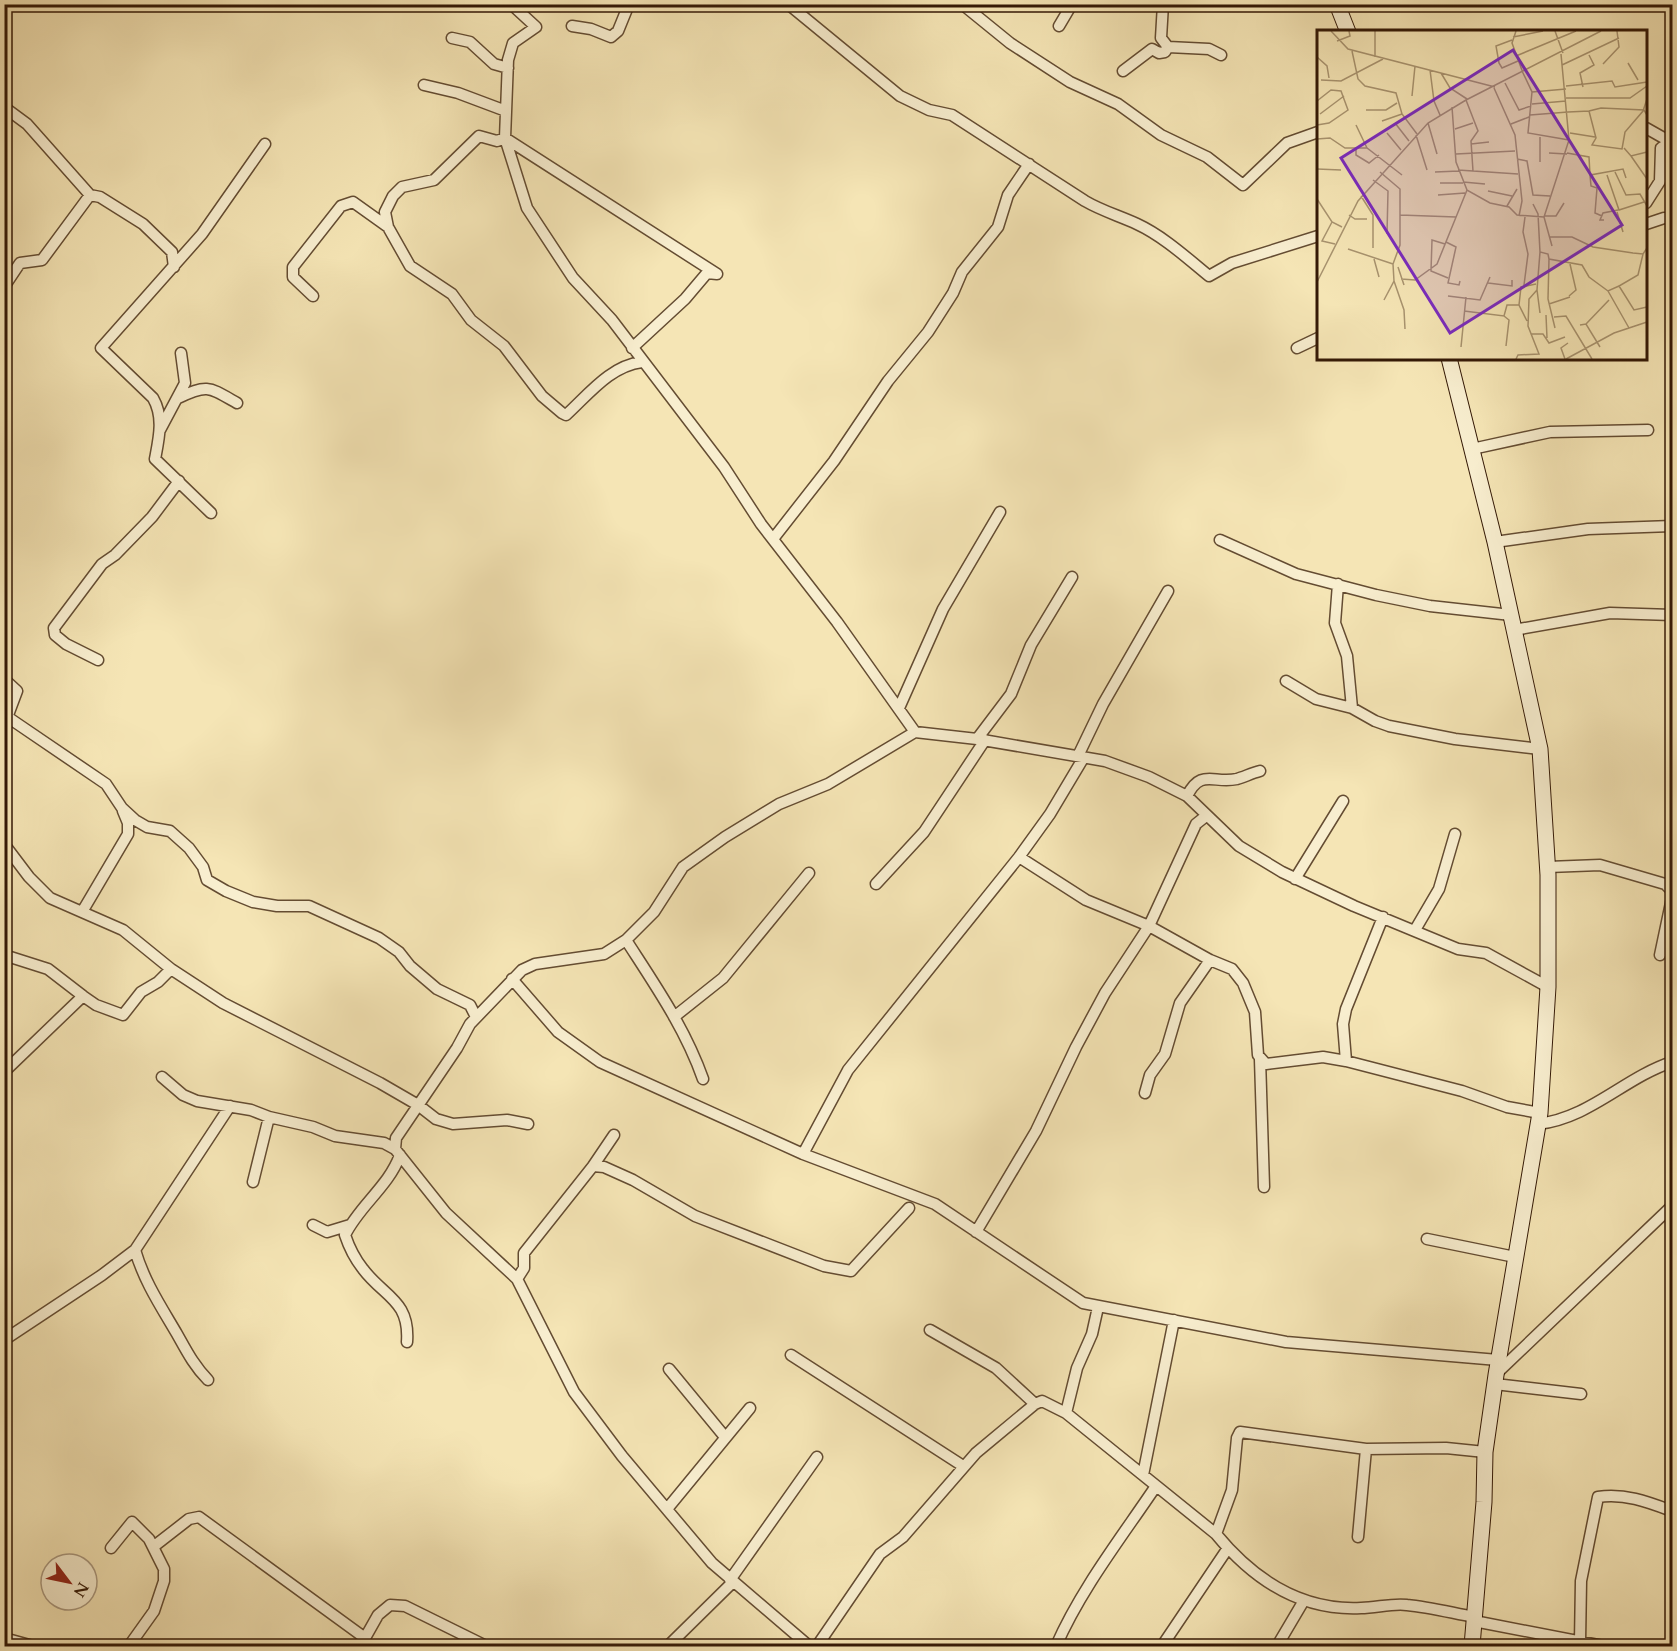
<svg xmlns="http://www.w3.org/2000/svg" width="1677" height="1651" font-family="Cardo,serif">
  <rect width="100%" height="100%" fill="#f5e5b5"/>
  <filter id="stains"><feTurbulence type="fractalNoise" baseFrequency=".00333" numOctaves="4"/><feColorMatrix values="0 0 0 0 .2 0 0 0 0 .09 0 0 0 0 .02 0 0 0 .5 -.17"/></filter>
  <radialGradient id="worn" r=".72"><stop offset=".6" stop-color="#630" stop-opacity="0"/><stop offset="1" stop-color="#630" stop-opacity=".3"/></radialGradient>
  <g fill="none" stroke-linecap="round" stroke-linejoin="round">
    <g stroke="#644c32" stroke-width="13">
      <path id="street" d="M788,4L900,96L929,110L952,115L1085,201C1102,211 1120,216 1137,224C1163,236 1187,258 1209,276L1232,263L1318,236
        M962,4L1010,43L1070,82L1118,104L1161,135L1207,157L1243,185L1287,143L1318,132
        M1163,4L1161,38L1168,47L1209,49L1221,55
        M572,26L591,29L611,37L618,31L629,4
        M1059,26L1072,4
        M452,38L470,42L494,64L508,68
        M1123,71L1152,49L1159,53L1165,52L1168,47
        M424,85L458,93L506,111
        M4,107L27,124L90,195L100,197L143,224L172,252L174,267
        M1646,128L1669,141
        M1646,203L1660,181L1661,148L1672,141
        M1646,224L1664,218H1672
        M388,227L385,212L393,196L402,187L434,180L479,136L497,141L505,138L717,274L707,273L685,299L632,348
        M4,287L20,263L42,260L90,195
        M313,296L293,277V267L341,206L353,202L388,227L410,266L452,294L471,320L504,346L542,396L562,413L566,415C589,394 610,366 642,362
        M1297,348L1318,338
        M178,398C208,384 209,387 237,403
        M160,430L185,383L181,353
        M1472,449L1550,432L1648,430
        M211,513L155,459C159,438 164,417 153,398L101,348L202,234L265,144
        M773,539L834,461L888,381L928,332L953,293L962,272L998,227L1008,195L1029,164
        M1220,540L1296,574L1376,595L1430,606L1511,615
        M1495,542L1588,529L1672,526
        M1338,584L1335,623L1347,656L1352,708
        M1514,630L1610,613L1672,615
        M98,660L66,644L55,635L54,628L102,564L115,555L152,517L179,481
        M4,679L17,691L5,723
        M1286,681L1316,699L1352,708L1375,721L1389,726L1455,739L1540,749
        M899,708L943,609L1000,512
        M9,718L106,784L122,808L135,820L147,827L170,831L189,848L203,867L207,880L226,891L253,902L277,906H309L379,938L399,952L410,966L437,989L470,1005L476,1017
        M915,732L977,739L1105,761L1149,777L1187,796L1239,846L1282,872L1354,906L1458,949L1486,953L1548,987
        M977,739L1011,694L1031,645L1072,577
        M1078,756L1103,704L1168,591
        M1187,796C1201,768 1213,784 1237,779C1244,777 1252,773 1260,771
        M4,844L29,877L50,898L123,930L171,969
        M1019,857L1086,900L1149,926L1210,960L1232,969L1243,983L1255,1012L1258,1055L1266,1064L1323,1057L1346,1061L1462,1091L1507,1107L1540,1113
        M1548,867L1600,865L1665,884L1672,891
        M1295,879L1343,801
        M876,884L924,832L985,740
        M82,912L128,834V823L123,811
        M1415,930L1439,889L1455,834
        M626,940C655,985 685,1028 703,1079
        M4,955L48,969L83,996
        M1660,955L1672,898
        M512,979L558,1032L600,1062L803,1154L935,1204L1083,1303L1286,1342L1498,1360
        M674,1017L723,978L809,873
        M1260,1059L1264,1187
        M1346,1061L1343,1024L1346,1009L1383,917
        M4,1072L83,996L96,1005L123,1015L141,992L158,982L171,969L223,1003L380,1083L418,1105L436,1119L453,1124L507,1120L528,1124
        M162,1077L183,1095L197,1101L251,1110L269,1117L313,1127L335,1136L384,1143L395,1149L446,1213L517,1279L574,1392L622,1456L712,1563L809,1646
        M1145,1093L1150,1075L1165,1054L1180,1003L1210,960
        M1538,1124C1590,1118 1624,1078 1672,1062
        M395,1149L396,1138L457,1048L470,1024L522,970L535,964L604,954L626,940L654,912L683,867L725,837L779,804L828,784L915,732L837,622L761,524L724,467L612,320L573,278L527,208L505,138L508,60L513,43L536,27L511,4
        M803,1154L848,1070L1019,857L1050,814L1084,757
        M400,1155C389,1186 359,1206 345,1235C349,1247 355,1259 363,1269C384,1297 410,1300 407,1342
        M593,1166L614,1135
        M253,1182L269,1117
        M313,1225L327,1232L350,1225
        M976,1232L1036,1131L1076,1047L1105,993L1149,926L1196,824L1206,816
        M1427,1239L1515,1257
        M135,1250C144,1281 160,1305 177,1334C186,1350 194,1366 208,1380
        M517,1279L524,1268V1253L593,1166L604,1167L633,1180L695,1216L824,1266L851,1271L909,1208
        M930,1330L996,1368L1035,1404
        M4,1340L102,1275L135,1250L230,1106
        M791,1355L963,1466
        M669,1369L725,1437
        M1496,1374L1672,1206
        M1495,1384L1581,1394
        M1066,1413L1077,1368L1092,1334L1098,1307
        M1143,1475L1174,1320
        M667,1509L750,1408
        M1216,1534L1232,1490L1237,1438L1240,1432L1366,1449L1446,1448L1485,1452
        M1358,1537L1366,1449
        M153,1547L189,1519L199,1517L365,1638L378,1615L390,1605L405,1606L486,1646
        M111,1548L132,1522L149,1539L164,1569V1581L154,1611L129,1646
        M730,1580L817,1457
        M1474,1621L1603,1646
        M4,1638L33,1646
        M1580,1642L1581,1581L1598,1497C1625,1493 1648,1502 1672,1511
        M490,1646H499
        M668,1646L733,1582
        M817,1646L880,1554L903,1537L976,1453L1035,1404L1042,1401L1066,1413L1216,1534C1253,1579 1301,1611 1361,1608C1376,1608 1392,1603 1407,1605C1429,1607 1452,1613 1474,1617
        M1056,1646C1081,1589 1121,1538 1156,1486
        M1162,1646L1228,1548
        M1277,1646L1303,1602"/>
    </g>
    <g stroke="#341906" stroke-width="17">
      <path id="secondary" d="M1337,4L1348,32
        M1449,358L1495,542L1540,749L1548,875V987L1540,1113L1496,1375L1485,1452L1484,1502L1472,1646"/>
    </g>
    <use href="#street" stroke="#f8eecf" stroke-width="10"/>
    <use href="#secondary" stroke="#f8eecf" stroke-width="15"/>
  </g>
  <g transform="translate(1317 30)">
    <rect width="330" height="330" fill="#f5e5b5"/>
    <path fill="none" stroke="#a8936f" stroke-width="1.5" d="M14,1L31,19L178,57M58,1V27M199,1L195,13L206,43M238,1L246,23M196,7L226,1M195,10L179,16L182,33L185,38L201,31M20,11L33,6L32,1M35,21L41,49L48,56L79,63L85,84L100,104M199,26L259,1M0,27L10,36L12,48M311,33L321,50M286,34L302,17L300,1M245,35L302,8M113,40L117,71L123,85M124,43L133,58L150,69M206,43L215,62L211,103L252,110M4,50L24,51L66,29M188,53L202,80L214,76M249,56L295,51L298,57L330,52M266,57L263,43L277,35L272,25M177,58L198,105L205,171L202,186M215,62L249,59M95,66L98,36M249,68H313L330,56M149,70L161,101L154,111L156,141M0,71L14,60L24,61L31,80L12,93L0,95M215,74L249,71M135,77L139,132L150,160M49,80H69L80,73M272,81L284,78L327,80L330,85M251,82L272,81L279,108L275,115L305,119L308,102L326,81L330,69M3,84L27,66M213,85L251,82M65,91L85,84M78,93L92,111M111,93L120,124M194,94L212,87M39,95L50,118M138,99L156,93M70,103L84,120M253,103L278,107M99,105L110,140M0,109L13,108L28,118H50L85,145M154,114L172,112M307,118L314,126L330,122M39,119V125L52,133L62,125M232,123L250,124M250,123L272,127L273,145L306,139L309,148M139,124L198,121M314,126L330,149M200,129L210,131L216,165L233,166M223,132V107M0,139L24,140M141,140L201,144M63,142L83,159V215L76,234L77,251L67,270M118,142L142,141M298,142L309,165L323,164L330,176M273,145L274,156L280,158L278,183L285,186M290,145L302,180L327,172M56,150L71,161L70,204M146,152L168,154M123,153H146M171,161L195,166M121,165L148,163M44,166L56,185V218M0,169L15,192L25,197M216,174L221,184L223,222L231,224L232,229L265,235L272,247L291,261L302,256M190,176L200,159M300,182L306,202M32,185L38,189H50M83,185L139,187M228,186H239L247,173M287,190H283L286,183L301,180M15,192L5,211L18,214M233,207H255L276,217L316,223L326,224L330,218M129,212L139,217L131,253L142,255L143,251M128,214L115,210L114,241L131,248M235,216L227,187L252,110L244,24M31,219L76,234M326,224L321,245L302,256L317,280L330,277M57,229L62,247M232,229L231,269L238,298M81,237L87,255M84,249L98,250L120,234L150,160L173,173L192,177L200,185L227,187M77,251L87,280L88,299M0,252L41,171L111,93L149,70L284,1M171,253L195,256V250M207,255L211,224L206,202L208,187M220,260L223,283M291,261L312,298M131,266L163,270L173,247M252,266L259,260L253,234M232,274L253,267M147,281L187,286L190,275H202M229,285L230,308M187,286L192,290L189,316M237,287L249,286L275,329M210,291L202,275L204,257L219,254M269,294L292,270M263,295L269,294L283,317M214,304H226L232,313L248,307M144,317L149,267M199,329L201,325L222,324L211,296L212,269L220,260L223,222M248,329L244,318L251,313M249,329L297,303L330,292"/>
    <path fill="#7b2cbf" fill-opacity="0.15" stroke="#7b2cbf" stroke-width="3" d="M196,20L305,195L133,303L24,128Z"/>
    <rect width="330" height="330" fill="none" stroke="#341906" stroke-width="3"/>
  </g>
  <rect width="1677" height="1651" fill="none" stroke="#f5e5b5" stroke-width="24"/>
  <rect x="6" y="6" width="1665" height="1639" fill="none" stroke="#341906" stroke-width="3"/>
  <rect x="12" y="12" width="1653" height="1627" fill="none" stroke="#341906" stroke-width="1.5"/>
  <g transform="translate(69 1582) rotate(122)"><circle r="28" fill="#f8eecf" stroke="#aa997f" stroke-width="1.5"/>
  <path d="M0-4.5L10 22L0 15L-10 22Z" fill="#8f2418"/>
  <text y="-9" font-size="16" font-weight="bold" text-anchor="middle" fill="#341906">N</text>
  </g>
  <rect width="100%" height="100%" filter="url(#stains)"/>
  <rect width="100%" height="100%" fill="url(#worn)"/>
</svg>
